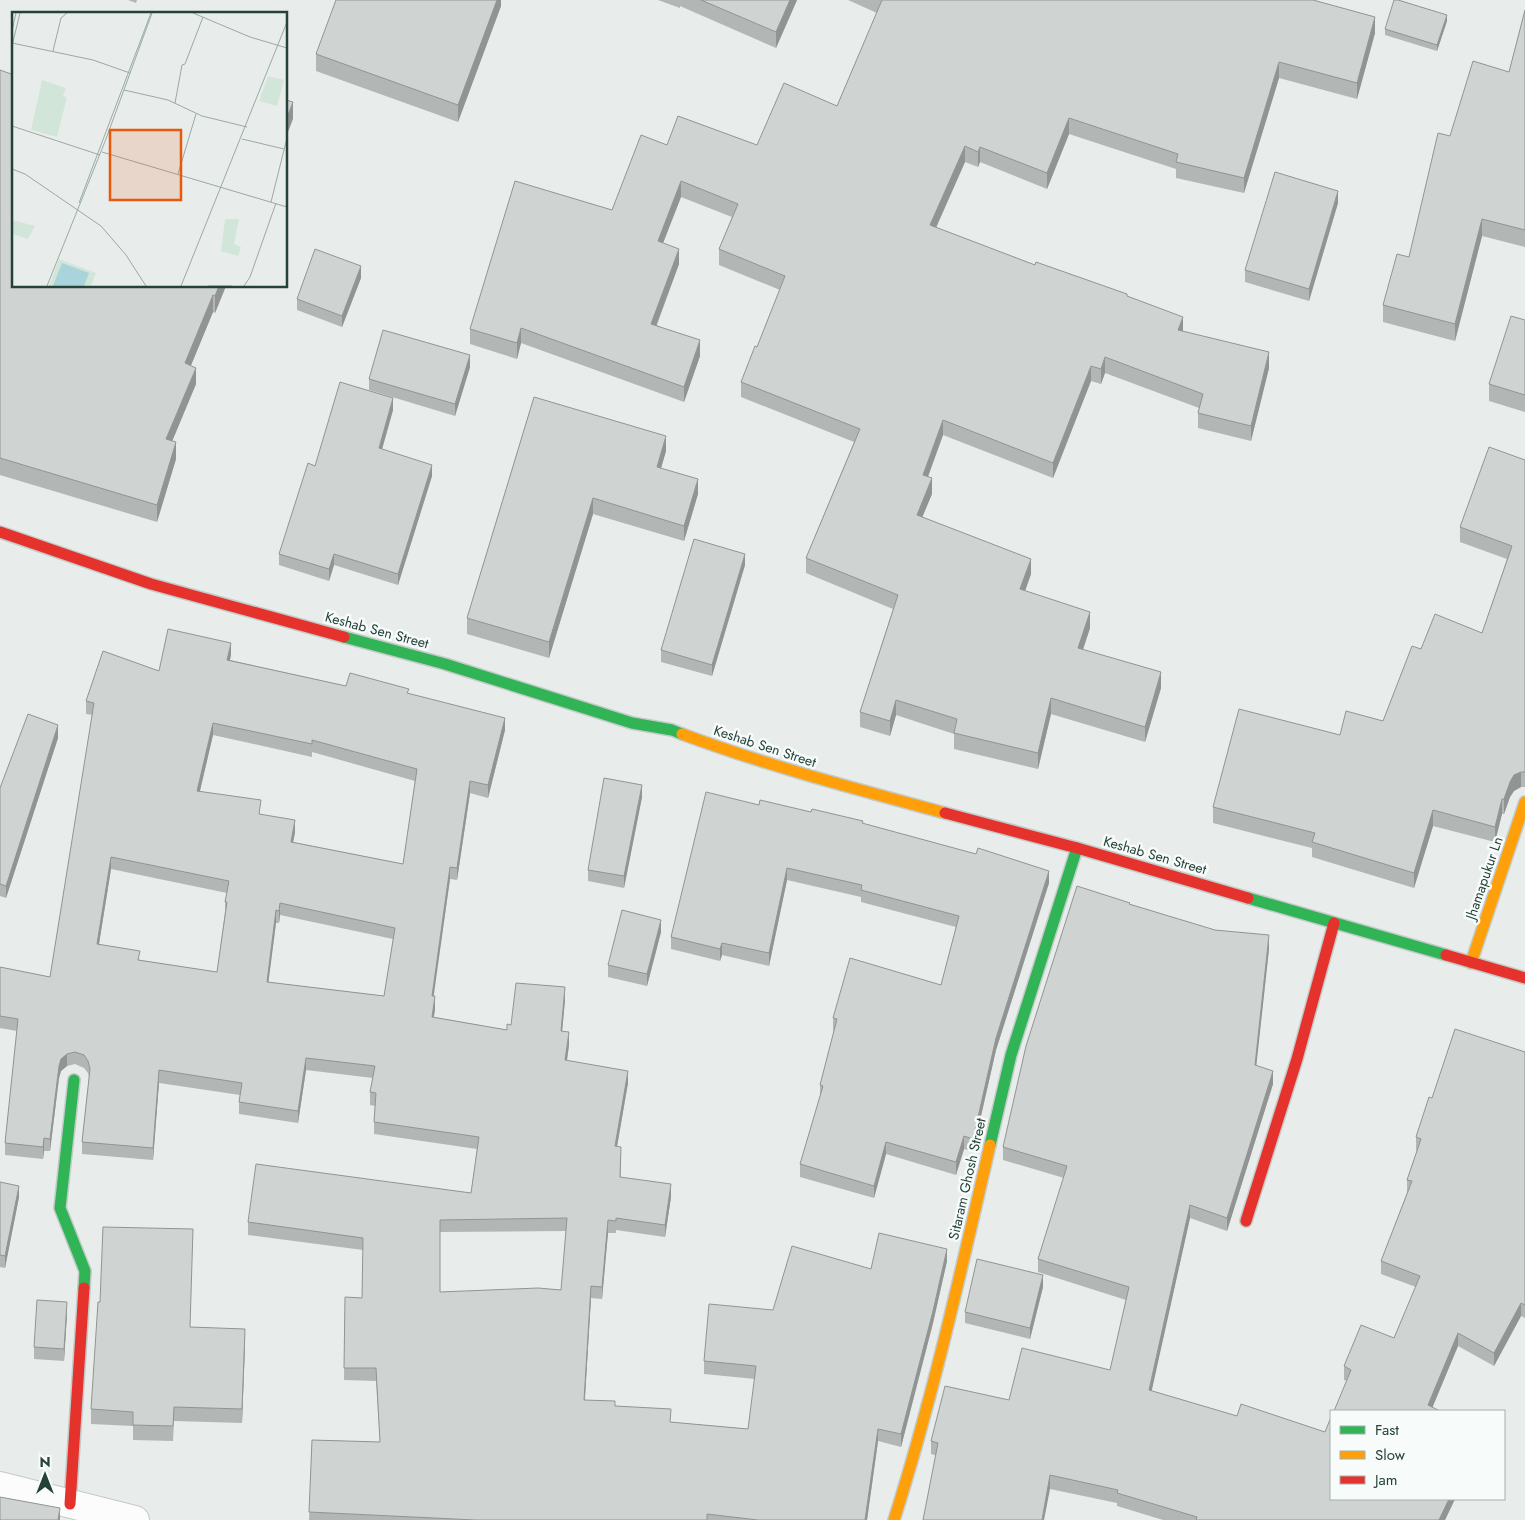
<svg xmlns="http://www.w3.org/2000/svg" width="1525" height="1520" font-family="Jost,sans-serif">
  <rect width="100%" height="100%" fill="#e8edeb"/>
  <g fill="none" stroke-linecap="round" stroke-linejoin="round">
    <g stroke="#c5cac8" stroke-width="30">
      <path id="street" d="M0,1486L135,1520"/>
    </g>
    <g stroke="#c3cbc8" stroke-width="14">
      <path id="fast" d="M344,637L445,664L632,723L672,730L682,734
        M1248,898L1446,955
        M74,1080L60,1208L85,1271L84,1288
        M990,1145L1011,1055L1077,848"/>
    </g>
    <g stroke="#c3cbc8" stroke-width="14">
      <path id="slow" d="M682,734C768,766 856,789 945,813
        M1471,963L1525,802
        M894,1520C933,1397 961,1271 990,1145"/>
    </g>
    <g stroke="#c3cbc8" stroke-width="14">
      <path id="jam" d="M0,532L151,584L344,637
        M945,813L1077,848L1248,898
        M1446,955L1525,978
        M1246,1221L1297,1059L1334,923
        M70,1504L84,1288"/>
    </g>
    <use href="#street" stroke="#fcfcfc" stroke-width="28"/>
    <use href="#fast" stroke="#30b455" stroke-width="11"/>
    <use href="#slow" stroke="#ff9f0a" stroke-width="11"/>
    <use href="#jam" stroke="#e5322d" stroke-width="11"/>
  </g>
  <path fill="#b2b6b5" fill-rule="evenodd" d="M128,0H137L136,3Z
    M501,0V6L458,122L316,71V54Z
    M658,0H797L776,48L680,6V8Z
    M848,0H1313L1375,33L1357,99L1279,78L1244,193L1176,178V169L1069,134L1047,189L980,162L978,167L965,162L936,228L1035,265L1127,296L1183,331L1269,368L1251,441L1198,428V413L1199,408L1105,373L1101,384L1091,381L1053,478L943,435L928,477L932,494L922,517L1031,574L1025,591L1090,628L1083,650L1161,688L1145,742L1051,714L1038,769L954,749V734L896,715L890,736L860,727V712L893,609L806,573V558L854,442L741,397V382L757,347L780,290L719,265V249L732,217L681,197L663,243L679,264L657,325L700,356L684,402L521,343L517,359L470,344V329L612,210L667,145H757L837,106L877,13Z
    M1525,10V247L1482,236L1455,341L1383,322V305L1409,257L1450,136L1509,72Z
    M1447,21L1437,51L1385,35V29Z
    M0,70L14,286H226L215,313L213,312L191,365L196,384L172,441L176,459L157,522L0,475Z
    M1338,203L1309,301L1245,282V270Z
    M361,278L342,327L297,310V299Z
    M1525,320V412L1489,401V384Z
    M470,367L455,416L369,390V379Z
    M534,397L666,451L661,468L698,494L684,541L593,514L549,658L467,634V618Z
    M393,410L382,449L432,476L398,585L334,565L329,581L279,565V554L315,466Z
    M1525,460V787H1521L1514,791L1510,797L1504,814H1502L1495,842L1433,826L1414,888L1312,857V848L1213,823V807L1340,735L1383,721L1421,649L1482,633L1507,559L1460,542V527Z
    M745,565L712,676L661,662V650Z
    M231,655L230,660L346,686L409,694L505,730L488,798L470,793L457,880L450,879L433,996L435,1009L434,1017L507,1030L511,1025L565,1000L562,1031L569,1045L567,1061L628,1083L617,1146L621,1159L620,1177L671,1197L665,1237L616,1230V1233H608L602,1299L591,1298L585,1400L615,1406L671,1422L748,1429L755,1379L704,1374V1361L773,1310L871,1269L947,1261L933,1323L901,1447L878,1441L867,1520H309L312,1440L380,1442L376,1381L344,1380L345,1297L362,1298L363,1250L248,1235V1222L471,1193L477,1149L374,1134V1122L375,1106L370,1105V1092L373,1078L306,1070L298,1123L239,1114V1102L240,1095L159,1083L153,1160L82,1154V1142L89,1077L88,1073L84,1068L75,1064L67,1066L61,1071L59,1078L50,1151H44L43,1159L5,1155V1143L17,1031L0,1028V967L50,977L93,715L86,714V701L159,671ZM213,735L312,757V752L415,781L403,864L293,842L295,832L260,814L200,791ZM111,869L227,893L225,902V912L217,972L140,960L99,944ZM280,915L393,939L384,996L268,982L276,923H279ZM566,1231L561,1290L440,1292V1232Z
    M58,738L6,898L0,896V788Z
    M642,797L624,888L588,881V870Z
    M759,805L863,824L1049,883L996,1050L973,1151L964,1149L956,1175L886,1154L874,1198L800,1177V1164L820,1097V1085L834,1031L833,1030V1018L941,985L956,927L861,902V897L787,880L769,966L722,955L720,961L671,949V937Z
    M1130,904L1269,949L1256,1065L1273,1084L1227,1231L1190,1218L1151,1391L1331,1499H1455L1445,1520H1163L1117,1506V1503L1050,1489L931,1454V1441L1009,1400L1110,1370L1126,1300L1038,1272V1259L1064,1178L1003,1160V1147Z
    M661,932L647,986L608,977V965Z
    M1525,1052V1318L1521,1316L1494,1366L1458,1346L1432,1407L1344,1380V1366L1394,1338L1416,1287L1381,1274V1261L1407,1193V1180L1417,1151L1416,1150V1137L1432,1098Z
    M0,1182L19,1197L5,1268L0,1267Z
    M1043,1287L1030,1339L965,1323V1312Z
    M67,1314L64,1361L34,1359V1347Z
    M191,1327L245,1344L242,1423L174,1421L173,1441L133,1440V1426L91,1424V1409Z"/>
  <path fill="#919493" d="M497,0H501V6L458,122V105Z
    M790,0H797L776,48V32Z
    M1447,15V21L1437,51V45Z
    M1375,17V33L1357,99V83Z
    M1279,62V78L1244,193V178Z
    M293,102V119L286,137V120Z
    M1069,118V134L1047,189V173Z
    M965,146V162L930,241V225Z
    M980,147V162L978,167V152Z
    M681,181V197L658,256V241Z
    M1338,191V203L1309,301V289Z
    M1482,219V236L1455,341V324Z
    M679,249V264L651,339V324Z
    M361,266V278L342,327V316Z
    M219,286H226L215,313V296Z
    M213,295V312L185,380V363Z
    M1183,317V333L1178,330Z
    M521,328V343L517,359V343Z
    M700,340V356L684,402V387Z
    M1269,352V368L1251,441V426Z
    M470,355V367L455,416V404Z
    M1105,357V373L1101,384V369Z
    M1091,366V381L1053,478V463Z
    M196,368V384L166,456V439Z
    M393,398V410L379,460V448Z
    M943,420V435L923,490V475Z
    M666,436V451L657,482V467Z
    M176,442V459L157,522V505Z
    M432,465V476L398,585V574Z
    M932,478V494L917,530V515Z
    M698,479V494L684,541V526Z
    M593,498V514L549,658V642Z
    M334,554V565L329,581V569Z
    M745,554V565L712,676V665Z
    M1031,559V574L1020,605V589Z
    M1090,612V628L1078,664V648Z
    M231,643V655L227,672V660Z
    M1161,672V688L1145,742V727Z
    M1051,698V714L1038,769V753Z
    M896,700V715L890,736V721Z
    M505,718V730L488,798V785Z
    M213,723V735L197,803V791Z
    M58,725V738L6,898V886Z
    M1521,772V787L1514,791L1510,797L1504,814V799L1510,782L1514,775Z
    M470,781V793L457,880V868Z
    M642,785V797L624,888V876Z
    M1502,799V814L1495,842V827Z
    M1433,810V826L1414,888V873Z
    M295,820V832L291,854V842Z
    M111,857V869L97,956V944Z
    M450,867V879L432,1008V996Z
    M787,868V880L769,966V953Z
    M1049,871V883L996,1050L973,1151V1139L996,1038Z
    M280,903V915L279,923V911Z
    M276,910V923L267,994V982Z
    M661,920V932L647,986V974Z
    M1269,935V949L1255,1078V1065Z
    M722,943V955L720,961V949Z
    M565,987V1000L561,1044V1031Z
    M435,996V1009L432,1029V1017Z
    M569,1032V1045L565,1073V1060Z
    M67,1054V1066L61,1071L59,1078L50,1151V1139L59,1066L61,1059Z
    M306,1058V1070L298,1123V1111Z
    M159,1070V1083L153,1160V1148Z
    M628,1071V1083L615,1158V1146Z
    M1273,1071V1084L1227,1231V1218Z
    M964,1136V1149L956,1175V1162Z
    M44,1138V1151L43,1159V1147Z
    M886,1142V1154L874,1198V1186Z
    M621,1147V1159L620,1189V1177Z
    M671,1184V1197L665,1237V1225Z
    M19,1186V1197L5,1268V1256Z
    M1190,1205V1218L1149,1403V1390Z
    M608,1220V1233L602,1299V1287Z
    M947,1249V1261L933,1323L901,1447V1434Z
    M1043,1275V1287L1030,1339V1328Z
    M591,1286V1298L584,1412V1400Z
    M67,1302V1314L64,1361V1349Z
    M1521,1303V1316L1494,1366V1353Z
    M245,1329V1344L242,1423V1409Z
    M1458,1333V1346L1431,1411L1428,1405Z
    M878,1429V1441L867,1520H865Z
    M1050,1475V1489L1044,1520H1042Z
    M1449,1499H1455L1445,1520H1439Z
    M60,1508V1520H58Z"/>
  <path fill="#cfd4d2" stroke="#919493" fill-rule="evenodd" d="M336,0H497L458,105L316,54Z
    M701,0H790L776,32Z
    M882,0H1313L1375,17L1357,83L1279,62L1244,178L1176,162L1178,154L1069,118L1047,173L980,147L978,152L965,146L930,225L1035,265L1036,262L1127,294V296L1183,317L1178,330L1269,352L1251,426L1198,413L1203,394L1105,357L1101,369L1091,366L1053,463L943,420L923,475L932,478L917,515L1031,559L1020,589L1090,612L1078,648L1161,672L1145,727L1051,698L1038,753L954,733L957,719L896,700L890,721L860,712L898,595L806,558L860,429L741,382L755,346L757,347L785,276L719,249L738,204L681,181L658,241L679,249L651,324L700,340L684,387L521,328L517,343L470,329L515,181L612,210L641,135L667,145L678,116L757,145L784,83L837,106Z
    M1394,0H1398L1447,15L1437,45L1385,29Z
    M1525,10V230L1482,219L1455,324L1383,305L1397,254L1409,257L1438,133L1450,136L1473,61L1509,72Z
    M0,70L14,75V286H219L215,296L213,295L185,363L196,368L166,439L176,442L157,505L0,458Z
    M286,100L293,102L286,120Z
    M1275,172L1338,191L1309,289L1245,270Z
    M315,249L361,266L342,316L297,299Z
    M1511,316L1525,320V395L1489,384Z
    M383,330L470,355L455,404L369,379Z
    M340,382L393,398L379,448L432,465L398,574L334,554L329,569L279,554L308,463L315,466Z
    M534,397L666,436L657,467L698,479L684,526L593,498L549,642L467,618Z
    M1489,447L1525,460V772H1521L1514,775L1510,782L1504,799H1502L1495,827L1433,810L1414,873L1312,842L1315,833L1213,807L1239,709L1340,735L1346,711L1383,721L1412,646L1421,649L1435,614L1482,633L1512,546L1460,527Z
    M694,539L745,554L712,665L661,650Z
    M168,629L231,643L227,660L346,686L350,673L409,689L407,693L505,718L488,785L470,781L457,868L450,867L432,996H435L432,1017L507,1030V1024L511,1025L516,983L565,987L561,1031L569,1032L565,1060L628,1071L615,1146L621,1147L620,1177L671,1184L665,1225L616,1218V1221L608,1220L602,1287L591,1286L584,1400L615,1401V1406L671,1409L670,1422L748,1429L756,1366L704,1361L709,1304L773,1310L792,1246L871,1269L879,1233L947,1249L933,1311L901,1434L878,1429L865,1520H758L707,1514V1520H475L309,1512L312,1440L380,1442L376,1368H344L345,1297L362,1298L363,1238L248,1222L256,1164L471,1193L479,1137L374,1122L376,1093L370,1092L375,1066L306,1058L298,1111L239,1102L242,1083L159,1070L153,1148L82,1142L90,1069L88,1061L84,1055L75,1052L67,1054L61,1059L59,1066L50,1139L44,1138L43,1147L5,1143L18,1019L0,1016V967L50,977L94,703L86,701L103,651L159,671ZM213,723L312,744V740L417,769L403,864L291,842L295,820L259,814L261,800L197,791ZM111,857L229,881L225,902H227L217,972L138,960L140,951L97,944ZM280,903L395,928L384,996L267,982L276,910L279,911ZM567,1218L561,1290L538,1288L440,1292V1220Z
    M28,714L58,725L6,886L0,884V788Z
    M604,778L642,785L624,876L588,870Z
    M706,792L759,805L760,800L811,812L812,809L863,821L862,823L976,854L978,848L1049,871L996,1038L973,1139L964,1136L956,1162L886,1142L874,1186L800,1164L823,1086L820,1085L837,1019L833,1018L850,958L941,985L959,916L861,890L862,885L787,868L769,953L722,943L720,949L671,937Z
    M1077,886L1130,903L1129,904L1215,930L1269,935L1255,1065L1273,1071L1227,1218L1190,1205L1149,1390L1237,1416L1241,1404L1325,1432L1331,1417V1499H1449L1439,1520H1196L1197,1517L1117,1493L1118,1490L1050,1475L1042,1520H923L938,1443L931,1441L945,1386L1009,1400L1022,1348L1110,1370L1129,1287L1038,1259L1067,1166L1003,1147L1026,1046Z
    M622,910L661,920L647,974L608,965Z
    M1455,1029L1525,1052V1305L1521,1303L1494,1353L1458,1333L1428,1405L1440,1411H1334L1351,1370L1344,1366L1361,1325L1394,1338L1420,1276L1381,1261L1412,1181L1407,1180L1421,1139L1416,1137L1429,1097L1432,1098Z
    M0,1182L19,1186L5,1256L0,1255Z
    M103,1227L193,1229L190,1327L245,1329L242,1409L174,1407L173,1426L133,1425V1412L91,1409L98,1302H100Z
    M977,1259L1043,1275L1030,1328L965,1312Z
    M37,1300L67,1302L64,1349L34,1347Z
    M0,1497L60,1508L58,1520H0Z"/>
  <g text-anchor="middle" dominant-baseline="central" stroke-width="5" stroke-linejoin="round" paint-order="stroke">
    <g font-size="14" fill="#24423a" stroke="#f7fbf9">
      <text transform="translate(377 630) rotate(15)">Keshab Sen Street</text>
      <text transform="translate(765 746) rotate(18)">Keshab Sen Street</text>
      <text transform="translate(1155 855) rotate(16)">Keshab Sen Street</text>
      <text transform="translate(1484 878) rotate(-71)">Jhamapukur Ln</text>
      <text transform="translate(967 1179) rotate(-77)">Sitaram Ghosh Street</text>
    </g>
  </g>
  <g transform="translate(12 12)">
    <rect width="275" height="275" fill="#e8edeb"/>
    <path d="M256,64L272,68L265,94L247,89ZM30,68L54,76L51,84L55,85L45,125L19,118ZM213,207H227L222,232L229,235L226,244L209,239ZM0,208L23,214L16,227L0,222ZM47,247L84,261L79,274H37Z" fill="#d1e6d8"/>
    <path d="M50,251L77,261L72,274H41Z" fill="#a9d4db"/>
    <path fill="none" stroke="#9aa9a4" stroke-width="1" d="M181,1L238,25L275,36M0,19L4,1M0,31L81,48L118,61M0,34L8,1M41,39L49,6L55,1M112,78L156,88L190,104L235,115M163,91L170,53L173,52L191,5M0,114L88,143M230,127L272,137M90,140L275,195M0,157L13,162L89,214L114,243L134,274M166,162L184,102M259,190L275,126M67,191L139,1M35,274L94,127L140,1M169,274L275,10M196,274H220M232,274L238,265L264,191"/>
    <path fill="#e8590c" fill-opacity="0.15" stroke="#e8590c" stroke-width="2.5" d="M98,118H169V188H98Z"/>
    <rect width="275" height="275" fill="none" stroke="#24423a" stroke-width="2.5"/>
  </g>
  <rect x="1330" y="1410" width="175" height="90" fill="#f7fbf9" stroke="#a3b1ad"/>
  <rect x="1340" y="1426" width="25" height="8" fill="#30b455" stroke="#a3b1ad"/>
  <text x="1375" y="1435" font-size="15" fill="#24423a">Fast</text>
  <rect x="1340" y="1451" width="25" height="8" fill="#ff9f0a" stroke="#a3b1ad"/>
  <text x="1375" y="1460" font-size="15" fill="#24423a">Slow</text>
  <rect x="1340" y="1476" width="25" height="8" fill="#e5322d" stroke="#a3b1ad"/>
  <text x="1375" y="1485" font-size="15" fill="#24423a">Jam</text>
  <g transform="translate(45 1475)" stroke="#f7fbf9" stroke-width="4" paint-order="stroke">
  <path d="M0-4L9 19L0 12L-9 19Z" fill="#24423a"/>
  <text y="-8" font-size="14" font-weight="bold" text-anchor="middle" fill="#24423a">N</text>
  </g>
</svg>
